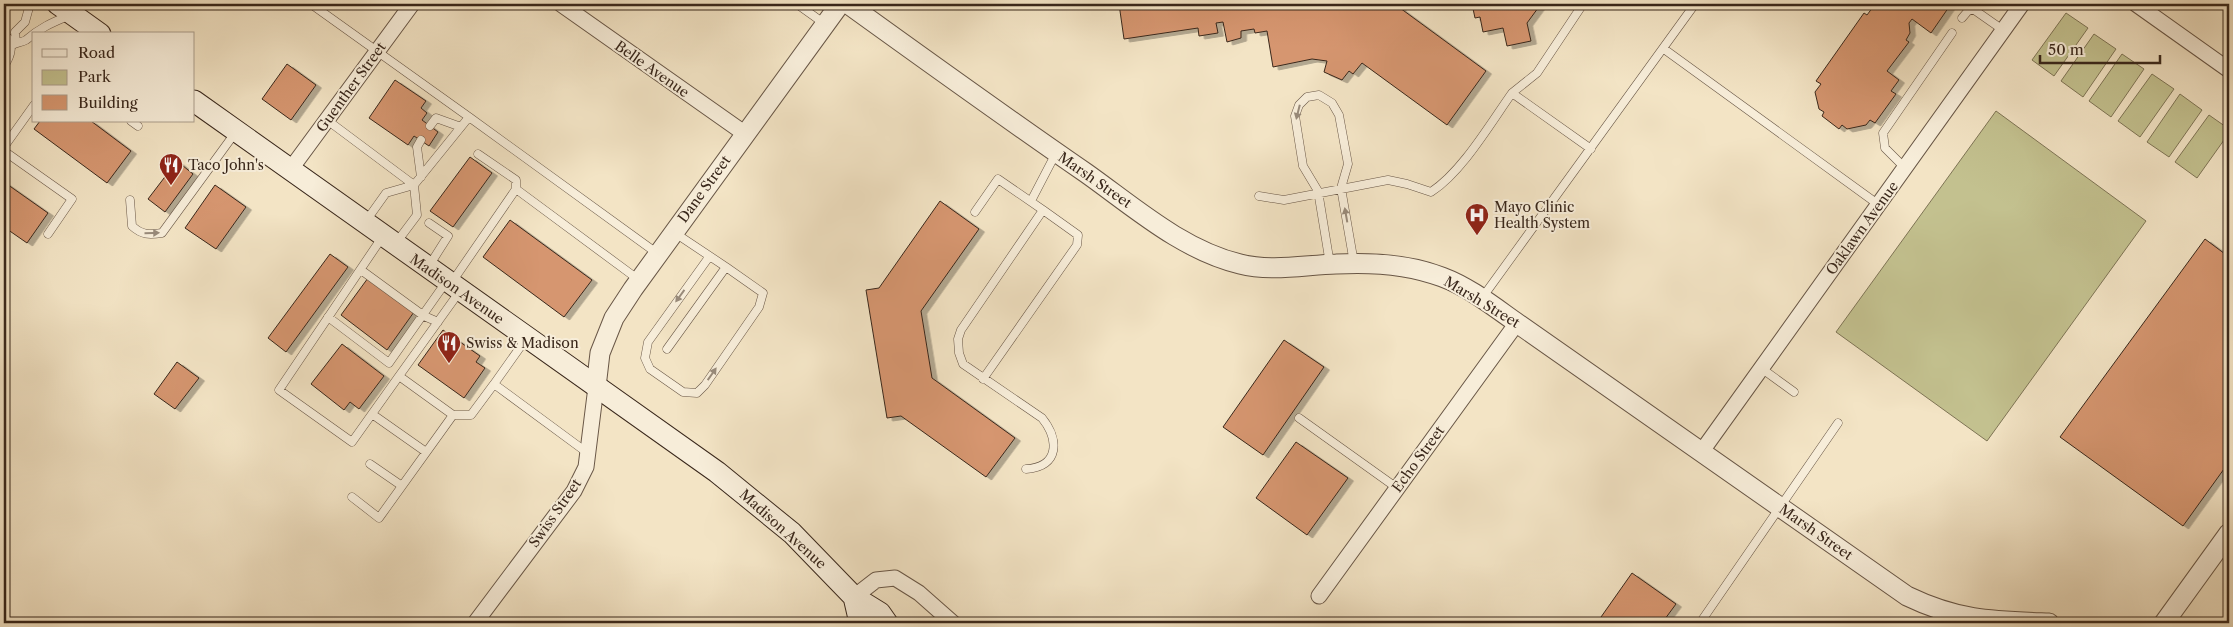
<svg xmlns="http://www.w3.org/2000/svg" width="2233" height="627" font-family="'Libre Caslon Text',serif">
  <defs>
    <filter id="shadow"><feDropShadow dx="5.5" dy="3" stdDeviation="0" flood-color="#0004"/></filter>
  </defs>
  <rect width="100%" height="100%" fill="#f3e4c5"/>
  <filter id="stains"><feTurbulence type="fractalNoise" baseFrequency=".004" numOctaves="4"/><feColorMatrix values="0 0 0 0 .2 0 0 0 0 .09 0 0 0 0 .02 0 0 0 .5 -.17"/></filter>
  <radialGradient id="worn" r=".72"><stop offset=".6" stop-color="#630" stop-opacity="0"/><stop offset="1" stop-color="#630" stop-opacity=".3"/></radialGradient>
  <path fill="#c3c18f" stroke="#7e7455" d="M2066,13L2088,28L2054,76L2032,60Z
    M2094,34L2116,49L2083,97L2061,81Z
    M2122,54L2144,69L2111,117L2089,101Z
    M2152,74L2174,89L2140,137L2118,121Z
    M2180,94L2202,110L2169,157L2147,142Z
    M1996,111L2146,221L1987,441L1836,332Z
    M2209,115L2229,129V133L2197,178L2175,162Z"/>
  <path fill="#d6966f" stroke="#39271b" filter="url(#shadow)" d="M1119,4H1403L1400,8L1486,71L1447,125L1362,63L1353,74L1349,71L1342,80L1324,72L1327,61L1312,59L1273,67L1267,31L1255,33L1254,29L1241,31V38L1227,42L1223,22L1216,23L1218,33L1199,36L1198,28L1124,39Z
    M1472,4H1541L1527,23L1531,41L1507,46L1503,28L1483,32L1480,17L1475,18Z
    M1884,4H1951L1931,33L1912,19L1909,23L1910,33L1906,40L1909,42L1887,71L1899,80L1891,91L1896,94L1875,123L1870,120L1866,125L1847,129L1842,125L1839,129L1822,116L1824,112L1819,109L1815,92L1821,84L1816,81L1864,13L1867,15L1873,7L1882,6Z
    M287,64L316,85L291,120L262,99Z
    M395,80L426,101L421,108L427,113L422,120L438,132L429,146L414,136L408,145L369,118Z
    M40,121H91L131,151L107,183L34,129Z
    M470,157L492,173L453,227L430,211Z
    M177,161L193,174L165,212L148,199Z
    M4,182L48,213L27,243L4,227Z
    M215,185L246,207L216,249L185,228Z
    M940,201L979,229L921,311L932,378L1015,438L986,477L901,416L887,418L866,290L879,288Z
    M510,220L592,280L564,317L483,257Z
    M2205,239L2229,257V462L2183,526L2060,437Z
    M330,254L348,267L286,352L268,338Z
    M368,278L414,312L387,350L341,315Z
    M443,330L480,356L476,362L485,368L464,398L418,365Z
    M1284,340L1324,367L1263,455L1223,427Z
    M342,344L384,376L359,409L350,402L344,410L311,384Z
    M177,362L199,378L175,409L154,394Z
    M1296,442L1348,478L1307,535L1256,498Z
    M1632,573L1676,604L1662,623H1610L1601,617Z"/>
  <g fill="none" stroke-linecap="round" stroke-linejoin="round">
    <g stroke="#685646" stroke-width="9">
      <path id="service" d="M311,4L469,117L414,185L327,120
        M797,4L825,24
        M1962,18L1968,11L1973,9L2003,30
        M4,34C15,43 11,56 4,66
        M16,42L15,32L25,22L30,4
        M11,46C16,42 21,43 26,40C40,28 51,23 68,16
        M1664,49L1879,205
        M1512,93L1537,73L1583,4
        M469,117L658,254
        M131,121L138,126
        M430,126L436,118L461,127
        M421,140L417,147L421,177
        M4,147L34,105
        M4,151L72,199L48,234
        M1905,168L1885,148L1883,133L1952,33
        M516,189L639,280
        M1259,196L1284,200L1388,180L1407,184L1431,192C1462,172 1490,124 1512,93L1591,149
        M130,200L132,226C142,235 149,235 162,233L235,133
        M1031,201L1056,153
        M975,212L998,179L1043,210L961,330L958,339L959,353L963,364L1042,418C1059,439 1060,467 1026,469
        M366,221L386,193L414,185L417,215L396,243
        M429,223L448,236L429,266
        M383,236L279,390L352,442L399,376
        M709,257L648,342L645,358L650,369L683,392L697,393L705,385L759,307L763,293L726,267
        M1330,264L1318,191L1303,166L1295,116L1299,105L1307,97L1319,95L1332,103L1339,115L1348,164L1341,188L1354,263
        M361,270L424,316L438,322
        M452,282L516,189V180L478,154
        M460,291L399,376L453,415H471L494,384
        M1482,298L1695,4
        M328,317L389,363L446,282
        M526,339L494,384L589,454
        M667,349L726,267L675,233
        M1761,368L1794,392
        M983,379L1077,245L1078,235L1043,210
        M372,414L426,452
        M1299,418L1397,488
        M370,464L402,486
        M352,497L379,518L453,415
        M1700,623L1838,423"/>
    </g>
    <g stroke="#685646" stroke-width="17">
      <path id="minor" d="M561,4L744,133
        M2136,4L2229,70
        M290,170L412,4
        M1702,451L2022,4
        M1319,596L1517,323
        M854,597L876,580L895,578L919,593L953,623
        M475,623L574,491L586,467L596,387"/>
    </g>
    <g stroke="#685646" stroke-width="21">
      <path id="tertiary" d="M848,4C927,61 1006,118 1086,173C1134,207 1182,250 1240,264C1271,272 1305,265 1336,264C1372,262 1408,264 1442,277C1469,287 1493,306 1517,323L1907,596C1959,621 1992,621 2049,623
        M596,387L600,353L614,318L633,289L840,4
        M2164,623L2229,533"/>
    </g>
    <g stroke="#39271b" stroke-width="23">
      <path id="secondary" d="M58,4L100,34
        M194,101L717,472L792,533L854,597L880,613L887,623
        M854,597L860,623"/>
    </g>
    <use href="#service" stroke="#f7edd9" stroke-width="8"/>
    <use href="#minor" stroke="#f7edd9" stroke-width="15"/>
    <use href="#tertiary" stroke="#f7edd9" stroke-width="19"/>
    <use href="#secondary" stroke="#f7edd9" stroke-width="21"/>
  </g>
  <defs><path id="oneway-solid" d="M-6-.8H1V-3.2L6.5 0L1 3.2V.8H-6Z" transform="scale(1.25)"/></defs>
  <g fill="#988a7a">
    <use href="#oneway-solid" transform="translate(1298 112) rotate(104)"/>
    <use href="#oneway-solid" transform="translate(1346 215) rotate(-100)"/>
    <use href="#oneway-solid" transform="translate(152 233) rotate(-1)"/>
    <use href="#oneway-solid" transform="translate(680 296) rotate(126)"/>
    <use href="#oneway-solid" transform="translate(712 374) rotate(-55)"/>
  </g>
  <defs>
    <g id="restaurant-pin" transform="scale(1.25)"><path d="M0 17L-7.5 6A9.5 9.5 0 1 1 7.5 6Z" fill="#8f2418" stroke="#f7edd9"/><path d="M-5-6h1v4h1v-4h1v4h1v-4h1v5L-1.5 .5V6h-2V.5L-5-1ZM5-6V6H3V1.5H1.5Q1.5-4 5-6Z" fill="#fff"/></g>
    <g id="hospital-pin" transform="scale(1.25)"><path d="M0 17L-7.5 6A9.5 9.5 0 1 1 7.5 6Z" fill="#8f2418" stroke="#f7edd9"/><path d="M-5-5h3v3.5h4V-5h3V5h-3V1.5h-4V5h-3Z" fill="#fff"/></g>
  </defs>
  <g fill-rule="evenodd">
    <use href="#restaurant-pin" x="171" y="165"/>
    <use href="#hospital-pin" x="1477" y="215"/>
    <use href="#restaurant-pin" x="449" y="343"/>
  </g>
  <g text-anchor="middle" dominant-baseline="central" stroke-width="4" stroke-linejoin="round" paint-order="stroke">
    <g font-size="14" fill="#39271b" stroke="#f7edd9">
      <text transform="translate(652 69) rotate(35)">Belle Avenue</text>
      <text transform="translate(351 87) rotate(-54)">Guenther Street</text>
      <text transform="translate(1095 180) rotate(35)">Marsh Street</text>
      <text transform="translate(704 189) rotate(-54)">Dane Street</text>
      <text transform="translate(1862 228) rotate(-54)">Oaklawn Avenue</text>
      <text transform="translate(457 289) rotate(35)">Madison Avenue</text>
      <text transform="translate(1482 302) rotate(31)">Marsh Street</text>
      <text transform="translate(1418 459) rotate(-54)">Echo Street</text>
      <text transform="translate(555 513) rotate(-55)">Swiss Street</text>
      <text transform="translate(783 529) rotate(42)">Madison Avenue</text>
      <text transform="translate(1816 532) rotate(35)">Marsh Street</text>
    </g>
    <g font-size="14" fill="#39271b" stroke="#f7edd9" text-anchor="start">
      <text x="188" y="165">Taco John's</text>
      <text x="1494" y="207">Mayo Clinic<tspan x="1494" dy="16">Health System</tspan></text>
      <text x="466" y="343">Swiss &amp; Madison</text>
    </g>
  </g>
  <rect width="2233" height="627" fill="none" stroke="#f3e4c5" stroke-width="20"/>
  <rect x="5" y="5" width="2223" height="617" fill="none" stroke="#39271b" stroke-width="2.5"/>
  <rect x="10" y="10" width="2213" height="607" fill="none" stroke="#39271b"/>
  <rect x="32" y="32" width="162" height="90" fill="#f7edd9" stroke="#ab9e8d"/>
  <rect x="42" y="49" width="25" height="8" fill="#f7edd9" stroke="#ab9e8d"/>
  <text x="78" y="58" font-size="15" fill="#39271b">Road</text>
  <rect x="42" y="70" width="25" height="15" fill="#c3c18f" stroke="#ab9e8d"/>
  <text x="78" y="82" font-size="15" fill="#39271b">Park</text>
  <rect x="42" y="95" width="25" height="15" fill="#d6966f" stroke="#ab9e8d"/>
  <text x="78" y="108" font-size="15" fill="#39271b">Building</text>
  <path d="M2040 55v8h120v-8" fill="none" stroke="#39271b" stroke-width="2.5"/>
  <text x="2048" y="55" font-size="15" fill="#39271b" stroke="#f7edd9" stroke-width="4" paint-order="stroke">50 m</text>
  <rect width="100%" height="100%" filter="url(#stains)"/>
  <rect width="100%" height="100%" fill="url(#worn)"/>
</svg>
